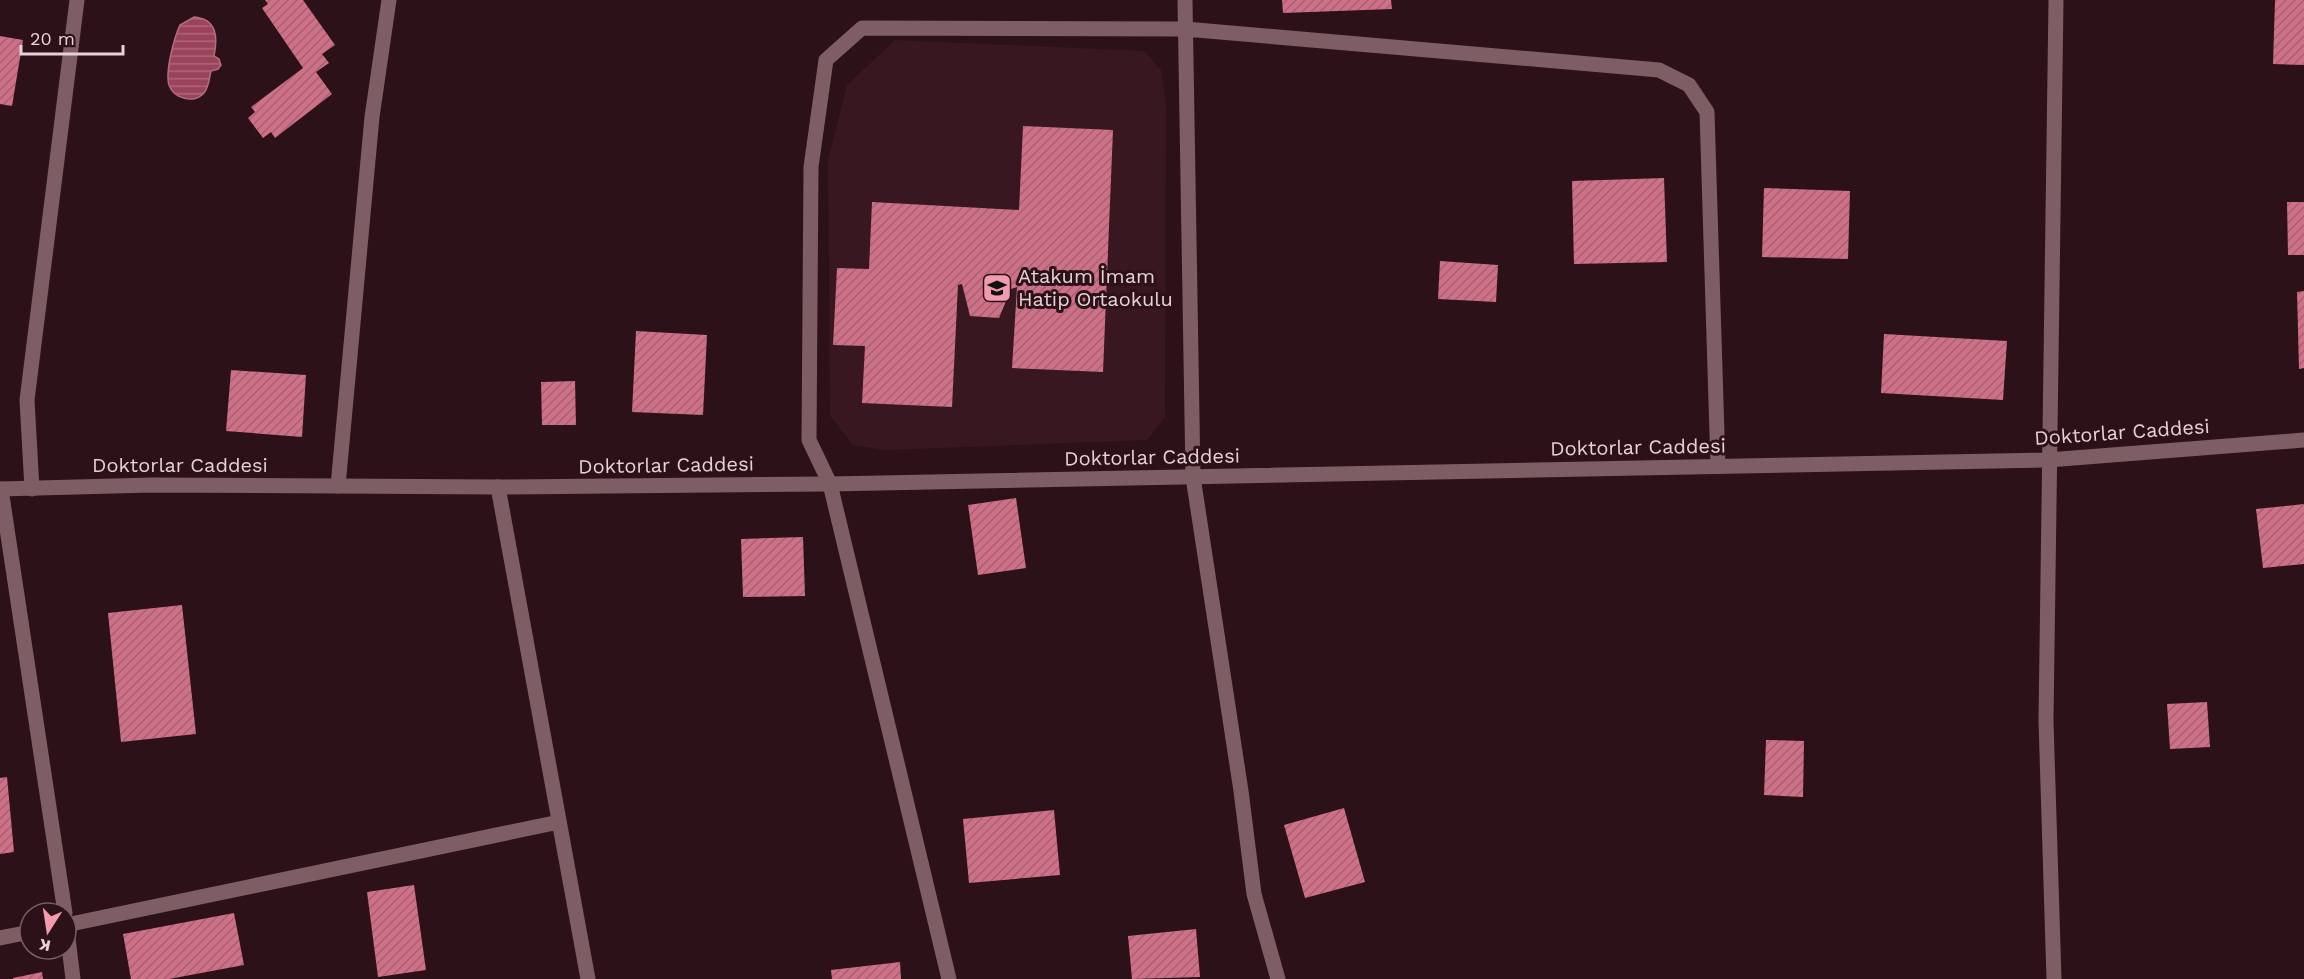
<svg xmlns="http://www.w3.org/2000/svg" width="2304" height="979" font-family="'Work Sans',sans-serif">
  <defs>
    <pattern id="water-rules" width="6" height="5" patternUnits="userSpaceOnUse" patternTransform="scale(1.5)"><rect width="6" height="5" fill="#9c435c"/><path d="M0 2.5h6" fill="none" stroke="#ae667a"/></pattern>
    <pattern id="building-hatch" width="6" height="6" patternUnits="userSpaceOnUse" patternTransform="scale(1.5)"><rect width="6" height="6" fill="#ce7088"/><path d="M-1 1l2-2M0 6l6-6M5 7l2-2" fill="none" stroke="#a56172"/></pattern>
  </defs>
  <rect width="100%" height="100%" fill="#2c1118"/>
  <path fill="#391720" d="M895,40L1144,51L1161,70L1166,102L1165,417L1147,440L885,450L853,445L830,416L828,160L847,85Z"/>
  <path fill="url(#water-rules)" stroke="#b26e81" stroke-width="1.5" d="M194,17C217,19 218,37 214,56L219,59L221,65L218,69L211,71C209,79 209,87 204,93C194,104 174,99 169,85C165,72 174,38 180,25Z"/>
  <path fill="url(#building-hatch)" d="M265,0H303L335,45L322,54L329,63L316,72L332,94L275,138L271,132L263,138L248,118L255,112L251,107L303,68L262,8L268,4Z
    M1282,0H1391L1392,9L1283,13Z
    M2275,0H2304V65L2273,64Z
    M0,36L23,40L12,106L0,104Z
    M1023,126L1113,130L1103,372L1012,368L1017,287L1011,289L999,318L970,316L962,284L958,285L952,407L862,403L865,346L833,345L837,268L869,269L872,202L1019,210Z
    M1664,178L1667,262L1574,264L1572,181Z
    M1764,188L1850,191L1848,259L1762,257Z
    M2287,202H2304V255H2288Z
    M1440,261L1498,265L1496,302L1438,299Z
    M2304,291V368L2299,369L2297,292Z
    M636,331L707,335L703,415L632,412Z
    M1884,334L2007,341L2003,400L1881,393Z
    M231,370L306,375L302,437L226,431Z
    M575,381L576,425H542L541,382Z
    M1016,498L1026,568L978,575L968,505Z
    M2304,504V564L2263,568L2256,509Z
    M803,537L805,596L743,597L741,539Z
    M182,605L196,734L121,742L108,613Z
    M2207,702L2210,747L2170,749L2167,704Z
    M1766,740L1804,741L1803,797L1764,795Z
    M7,777L14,852L0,854V778Z
    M1344,808L1365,882L1305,898L1284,825Z
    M1054,810L1060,875L969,883L963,819Z
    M414,885L426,970L378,977L367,892Z
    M234,913L244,965L169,979H131L123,934Z
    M1196,929L1200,977L1132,979L1128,936Z
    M900,962L901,979H832L831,970Z
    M42,972L43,979H13V978Z"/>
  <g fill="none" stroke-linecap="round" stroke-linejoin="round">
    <path stroke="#7e5d64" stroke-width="15" d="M1185,0L1193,477L1241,791L1254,894L1278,979
      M338,486L372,117L389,0
      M498,487L588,979
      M1,489L65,913
      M32,489L27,400L77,0
      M66,922L73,979
      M66,925L559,822
      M0,938L30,932
      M949,979L830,484L809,440L811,167L826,60L862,28L1185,29L1659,70L1689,85L1707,112L1718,466
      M2054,979L2046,721L2056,0"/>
    <path stroke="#7e5d64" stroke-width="15" d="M0,489L152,485L498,487L830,484L2048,460L2304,440"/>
  </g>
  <defs>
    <g id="school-square" transform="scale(1.5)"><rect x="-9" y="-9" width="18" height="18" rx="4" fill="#f29aaf" stroke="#2c1118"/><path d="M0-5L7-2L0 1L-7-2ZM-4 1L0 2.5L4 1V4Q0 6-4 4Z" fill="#111"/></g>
  </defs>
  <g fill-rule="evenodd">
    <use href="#school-square" x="997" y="288"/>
  </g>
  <g text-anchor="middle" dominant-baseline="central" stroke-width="6" stroke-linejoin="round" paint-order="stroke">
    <g font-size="20" fill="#e6d2d6" stroke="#2c1118" text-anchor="start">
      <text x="1018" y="276">Atakum İmam<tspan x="1018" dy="23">Hatip Ortaokulu</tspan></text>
    </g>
    <g font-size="20" fill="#e6d2d6" stroke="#2c1118">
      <text transform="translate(2122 432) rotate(-4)">Doktorlar Caddesi</text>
      <text transform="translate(1638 447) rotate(-1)">Doktorlar Caddesi</text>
      <text transform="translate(1152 457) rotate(-1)">Doktorlar Caddesi</text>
      <text x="180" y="465">Doktorlar Caddesi</text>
      <text transform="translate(666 465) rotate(-1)">Doktorlar Caddesi</text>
    </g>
  </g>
  <g transform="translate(48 931) rotate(192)"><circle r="28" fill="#2c1118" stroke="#765e64" stroke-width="1.5"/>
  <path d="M0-4.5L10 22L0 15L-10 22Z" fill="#f29aaf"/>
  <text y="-9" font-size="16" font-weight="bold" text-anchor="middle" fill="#e6d2d6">K</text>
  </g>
  <path d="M21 45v9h102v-9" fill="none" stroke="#e6d2d6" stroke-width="3"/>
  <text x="30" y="45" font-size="18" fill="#e6d2d6" stroke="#2c1118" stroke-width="4.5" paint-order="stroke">20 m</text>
</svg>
